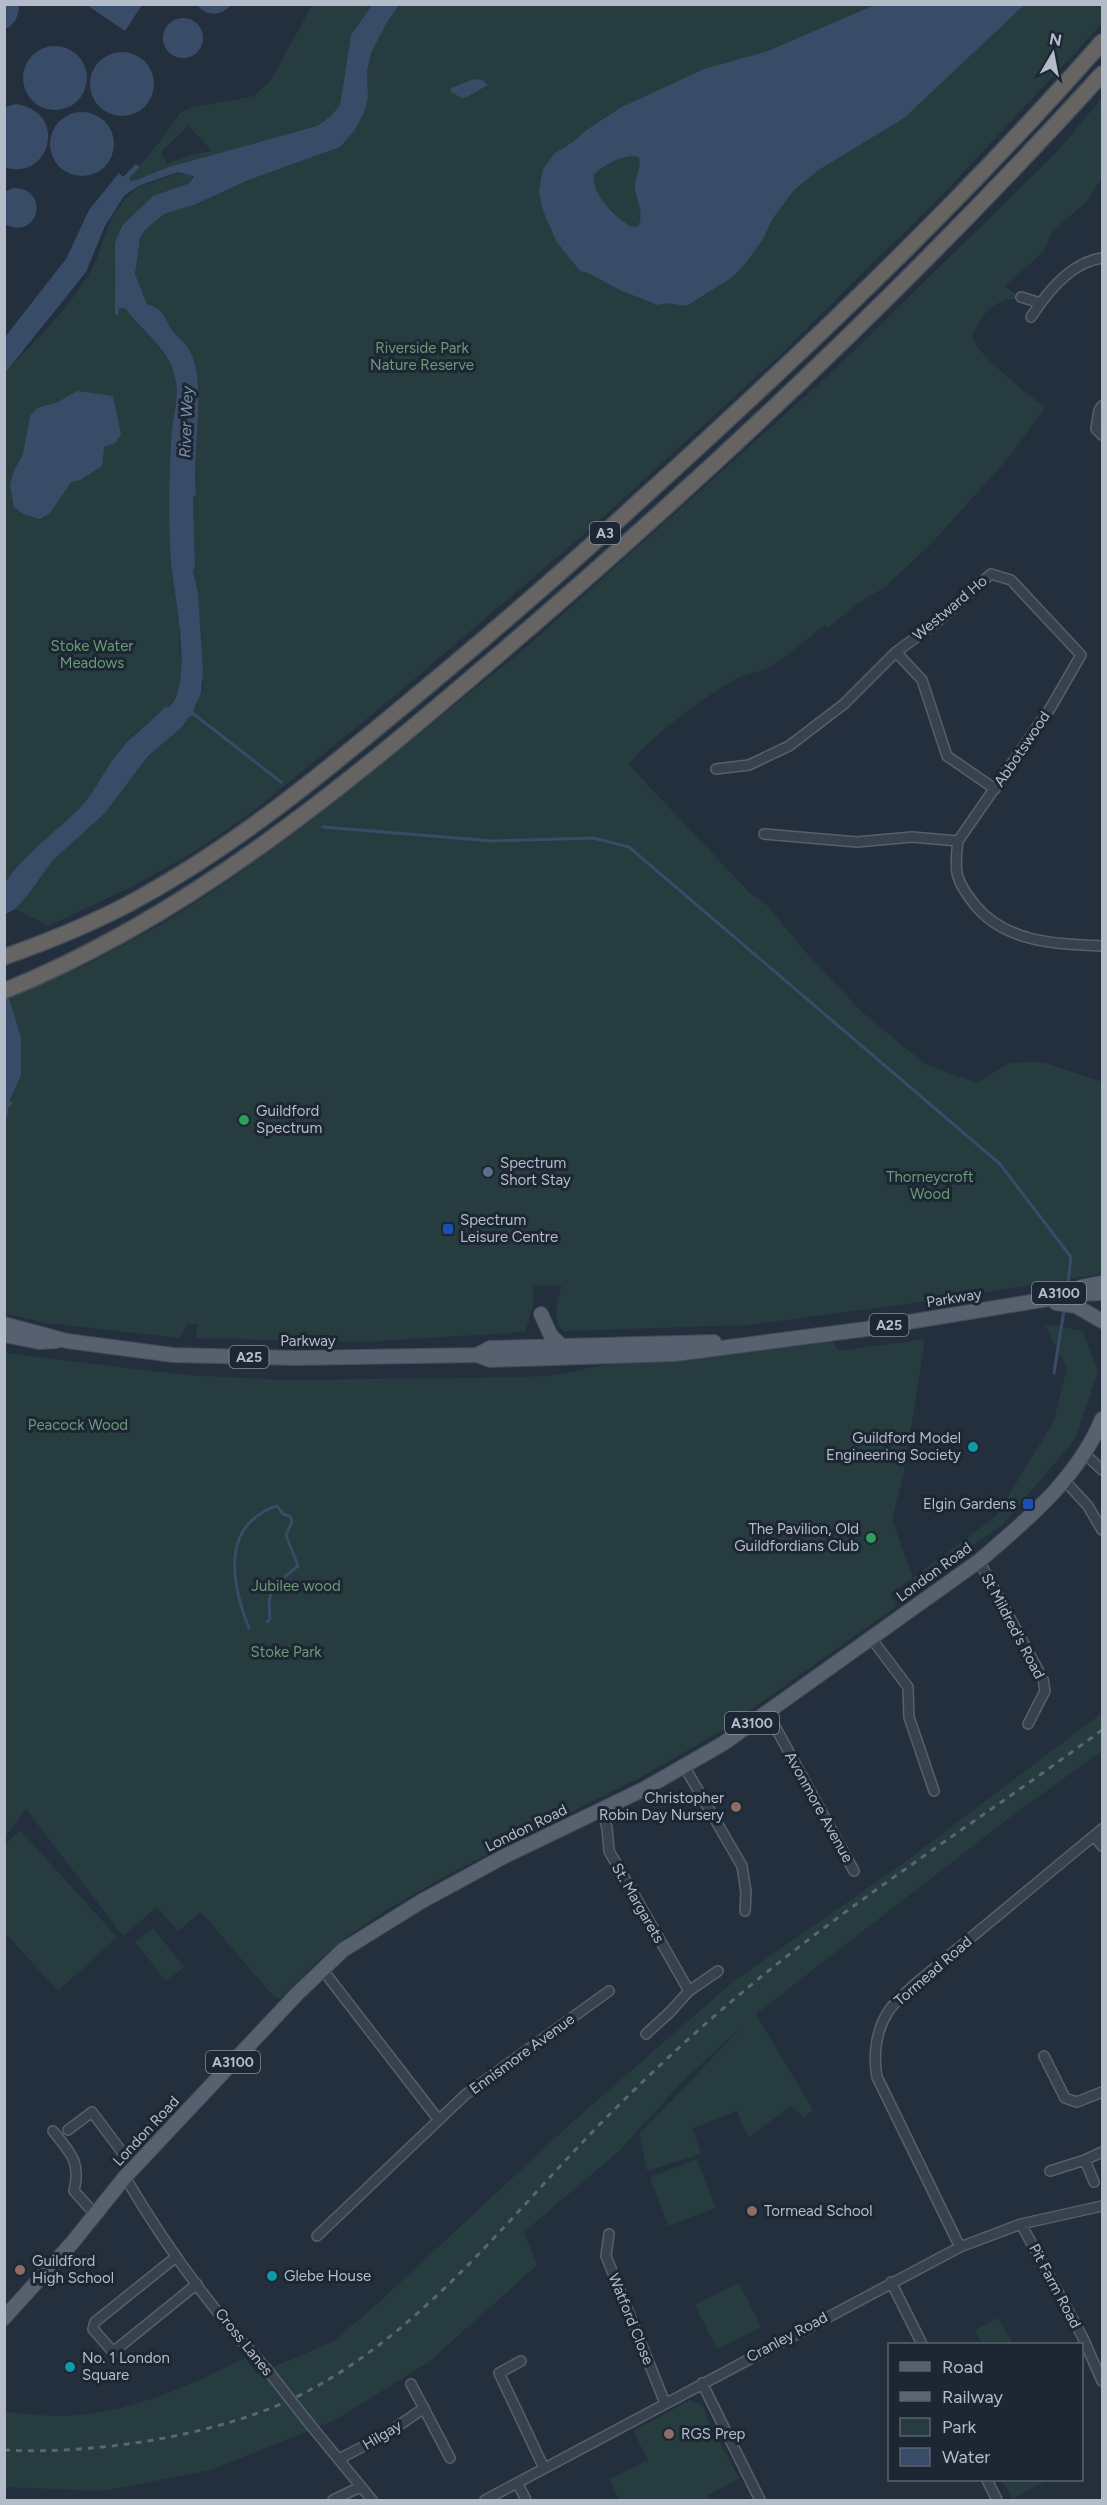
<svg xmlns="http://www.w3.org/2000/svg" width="1107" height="2505" font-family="Figtree,sans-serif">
  <rect width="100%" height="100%" fill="#242f3e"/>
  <path fill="#263c3f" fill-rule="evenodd" d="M312,5H372L351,35L340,105L331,116L317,126L193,161L131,181L129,178L157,145L181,112L190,108L254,96L271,80ZM188,126L212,151L189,155L167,164L161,152Z
    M399,5H1102V24L943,194L783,352L590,529L391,699L251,813L194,852L133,886L49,926L15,909L52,861L105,813L148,756L181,728L190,716H194L193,711L203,688V672L198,593L193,571L195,566L193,497L196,494C191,453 209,379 188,348C184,341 178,338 173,332C164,319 164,309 147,304L135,274L140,238L146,229L164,214L196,204L251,179L340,147L355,130L364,113L368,97L367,72L371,53L386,24Z
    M1102,98V178L1087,201L1052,232L1044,251L1005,286L1017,295L1016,299C995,298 979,317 972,336C975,354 1029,394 1045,408L1010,456L932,543L885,587L858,603L828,628L825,625C810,636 781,662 766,669C758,672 748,673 740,677C715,689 641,743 629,765L750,893L768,906L801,947L861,1011L925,1064L977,1083L1009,1063L1032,1062L1045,1063L1102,1082V1274L900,1305L747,1325L565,1331L560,1329C553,1313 557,1302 562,1286L533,1285V1307L525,1332L363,1342L196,1338L197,1324H188L179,1338L46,1323L5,1314V1124L9,1107L12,1103L10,1102V1099L21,1075V1038L8,996L84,966L164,923L230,880L309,822L523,650L830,374L1055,154Z
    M178,173L191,175L194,180L190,183L153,196L115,243L114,288L118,311L125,308C140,331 168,348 175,376C180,398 172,418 171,439C169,480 168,521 171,562C172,568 174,573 175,579C179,603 179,628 180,652C181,663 184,677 180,688C172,708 153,720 137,732C115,749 105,777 89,798C73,817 54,832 37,849C29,856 18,866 12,875C9,879 8,883 5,886L4,373C34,342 67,311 89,274C107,244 104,213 135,191L133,189Z
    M1044,1324L1083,1331L1098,1372L1075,1439L1004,1523L917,1586L913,1578L890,1594L897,1606L721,1731L643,1776L451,1873L390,1908L349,1935L318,1961L280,1999L275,1998L201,1912L178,1931L157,1907L123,1936L26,1809L5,1837V1353L185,1375L283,1380L461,1378L549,1376L635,1359L832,1339L838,1351L925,1339L904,1473L892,1519L913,1578L996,1516L1054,1421L1067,1367Z
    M1102,1713V1751L1013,1815L756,2014L813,2110L804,2118L791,2106L748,2138L737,2111L693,2128L701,2154L647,2171L639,2134L745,2024L686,2078L619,2151L524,2232L537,2265L429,2362L335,2420L211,2470L103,2491L5,2487V2412C23,2413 42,2416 60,2416C127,2415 186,2387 245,2358L257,2374L332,2342L375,2306L569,2125L734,1981L898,1867Z
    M20,1830L117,1937L58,1991L5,1933V1844Z
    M153,1928L184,1967L166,1981L135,1942Z
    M697,2159L716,2208L668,2226L650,2177Z
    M739,2283L761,2327L717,2349L695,2305Z
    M998,2318L1013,2344H982L975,2330Z
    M690,2400L703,2406L707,2419L739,2478L707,2496L710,2500H619L609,2479L648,2460L633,2431Z
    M1002,2480H1048L1012,2499Z"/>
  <path fill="#394c67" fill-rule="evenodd" d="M877,4L1024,5L904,118L817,171L794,190L773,218L763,239L745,264L731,278L696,300L686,306L668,303L658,305L622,291L588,273L580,271L556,241L542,208L539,190L543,169L555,153L573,142L588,129L622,107L704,69L768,51ZM632,156L639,157C642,168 635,175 635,187C636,201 645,212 638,226L632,227C615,218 591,194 594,174C606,164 616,158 632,156Z
    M4,5H19C19,15 15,25 5,29Z
    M87,5H142L125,31Z
    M197,5H231C221,17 206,16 197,5Z
    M372,5H399L386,24L371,53L367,72L368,97L364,113L355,130L340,147L251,179L196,204L164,214L146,229L140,238L135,274L147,304C165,310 164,318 173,332C178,338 184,341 188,348C209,379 191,454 196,494L193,497L195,566L193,571L198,593L203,672L201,693L193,711L198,716H190L181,728L148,756L105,813L52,861L27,896L15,909L5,914C4,906 2,893 4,886C12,865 61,827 79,809C96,791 105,768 121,749C133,734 150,724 163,709C165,707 169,707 171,705C193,681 174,593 171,562C168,522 169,480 171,440C172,418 180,398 175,377C169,348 141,331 125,308L119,309L118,315H115V243L122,226L153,196L190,183L194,176L178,172L138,186L124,196L105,226L86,272L5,373V337L66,259L89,210L119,173L123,177L136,164L140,167L129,178L131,181L136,180L169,167L317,126L331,116L340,105L351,35Z
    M163 38a20 20 0 1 1 40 0a20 20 0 1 1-40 0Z
    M23 78a32 32 0 1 1 64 0a32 32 0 1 1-64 0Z
    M90 84a32 32 0 1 1 64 0a32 32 0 1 1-64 0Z
    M474,79L482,80L488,85C479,89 472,96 462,98L451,92V88Z
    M16,104C70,112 49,183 4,167L5,107Z
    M50 144a32 32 0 1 1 64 0a32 32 0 1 1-64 0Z
    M13,188C52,188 38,242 5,224V192Z
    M77,391L113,396L121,434L115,443L104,447L102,466L80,480L71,482L50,513L40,519L23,514L14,507L10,485L14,471L23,454L30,416L37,408L58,402Z
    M5,985L21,1038V1075L10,1099V1102L13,1103L9,1107L5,1124Z"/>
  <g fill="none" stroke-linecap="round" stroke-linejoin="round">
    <path stroke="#394c67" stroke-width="3" d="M195,715L281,782
      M323,827L492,841L593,838L629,847L1000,1164L1071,1257L1067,1291
      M1054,1373L1064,1310
      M249,1628C235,1593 221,1539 260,1514C265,1511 270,1507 277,1506L283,1514L290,1516L292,1522L286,1535L298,1566L272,1587L269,1603L270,1619L267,1622"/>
    <g stroke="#565f6c" stroke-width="12">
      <path id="minor" d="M1021,297L1040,303
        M1031,317C1047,292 1072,262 1102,258
        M1102,406L1099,410L1096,429L1102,435
        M896,652L922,680L947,756L995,789
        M716,769L749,765L789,746L844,704L896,652L937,622L991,574L1011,580L1081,655L1051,707L958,841C954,872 955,880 975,905C1006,943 1057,944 1102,946
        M764,834L857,842L912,837L958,841
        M1085,1454L1102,1470
        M1064,1480L1088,1506L1102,1530
        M979,1561L1043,1679L1045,1691L1028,1724
        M871,1638L908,1687L909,1717L934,1791
        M767,1712L854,1871
        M684,1766L742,1866L746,1892L745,1911
        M602,1809L607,1828L609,1851L689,1991L670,2012L646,2034
        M1094,1836L1102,1846
        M322,1969L438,2119
        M689,1991L718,1971
        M1044,2056L1065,2098L1077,2102L1102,2092
        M68,2130L92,2112L134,2168
        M53,2131C71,2153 81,2162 74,2191L94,2213
        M1050,2171L1085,2160
        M125,2177C165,2245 212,2310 265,2367
        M1094,2182L1085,2160L1102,2152
        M1021,2224L1082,2336L1102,2381
        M609,2234L606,2256L665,2403
        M317,2236L465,2095L609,1991
        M960,2247L877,2077C873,2056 876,2030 888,2012C894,2002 906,1993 915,1984L1102,1829
        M176,2257L95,2322L93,2329L113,2352L197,2284
        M891,2282L922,2344
        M521,2361L499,2373L544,2468
        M702,2383L760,2500
        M411,2384L450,2458
        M308,2422L372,2500
        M339,2459L385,2435L424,2408
        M987,2480L997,2500
        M518,2484L526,2500
        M333,2500L360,2487
        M485,2500L960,2247L1021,2224L1102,2206"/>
    </g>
    <g stroke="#414a57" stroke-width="16">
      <path id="primary" d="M1081,1287L1102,1283
        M1056,1303L1076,1306L1102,1321
        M541,1314L551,1336L562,1346
        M4,1324L67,1341L173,1355L296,1358L477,1355L490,1360L675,1354L866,1329L1079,1294L1102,1293
        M4,1335L39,1342L56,1341
        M477,1355L490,1348L714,1342
        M4,2318L72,2243L125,2177L297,1994L343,1950L422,1901L503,1857L644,1789L724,1743L979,1561C1027,1520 1078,1478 1102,1419"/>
    </g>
    <g stroke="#434c59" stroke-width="18">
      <path id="trunk" d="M4,957C52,940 99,921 143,896C244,840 334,764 423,690C495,630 566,569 635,505C797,358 958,206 1102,42
        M4,991C193,915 351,781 504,650C714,470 916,279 1102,74"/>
    </g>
    <use href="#minor" stroke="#38414e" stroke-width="9"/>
    <use href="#primary" stroke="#56606e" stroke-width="14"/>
    <use href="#trunk" stroke="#656462" stroke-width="15"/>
    <path stroke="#5a6575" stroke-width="3" stroke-dasharray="6 6" stroke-linecap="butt" d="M4,2450C96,2455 226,2435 308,2391C410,2337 487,2245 564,2162C625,2096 692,2033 762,1976C871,1888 990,1813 1102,1730"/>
    <g stroke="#565f6c" stroke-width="12" stroke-linecap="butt">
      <path id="minor-bridge" d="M265,2367L308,2422"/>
    </g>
    <use href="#minor-bridge" stroke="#38414e" stroke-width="9"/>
  </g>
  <g fill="#2e9e5b" stroke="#1d2633" stroke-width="2">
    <circle cx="244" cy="1120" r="6"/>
    <circle cx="871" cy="1538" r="6"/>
  </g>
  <circle fill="#5c6f8a" stroke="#1d2633" stroke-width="2" cx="488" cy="1172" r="6"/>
  <g fill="#1a4fb4" stroke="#1d2633" stroke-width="2">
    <rect x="442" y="1223" width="12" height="12" rx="3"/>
    <rect x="1022" y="1498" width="12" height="12" rx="3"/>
  </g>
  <g fill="#0f9aa8" stroke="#1d2633" stroke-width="2">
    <circle cx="973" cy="1447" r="6"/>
    <circle cx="272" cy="2276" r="6"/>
    <circle cx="70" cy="2367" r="6"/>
  </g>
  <g fill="#8d6e63" stroke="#1d2633" stroke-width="2">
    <circle cx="736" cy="1807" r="6"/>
    <circle cx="752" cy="2211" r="6"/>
    <circle cx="20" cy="2270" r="6"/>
    <circle cx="669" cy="2434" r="6"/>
  </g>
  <g text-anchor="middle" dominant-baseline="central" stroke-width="6" stroke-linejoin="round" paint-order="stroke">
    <g fill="#1d2633" stroke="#878f9c" stroke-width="1.5">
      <rect x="590" y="522" width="30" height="22" rx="4.5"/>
      <rect x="1032" y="1282" width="54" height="22" rx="4.5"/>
      <rect x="869.5" y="1314" width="39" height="22" rx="4.5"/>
      <rect x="229.5" y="1346" width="39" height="22" rx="4.5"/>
      <rect x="725" y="1712" width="54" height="22" rx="4.5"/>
      <rect x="206" y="2051" width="54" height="22" rx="4.5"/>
    </g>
    <g font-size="14" font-weight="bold" fill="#b4bcc9">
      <text x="605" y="533">A3</text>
      <text x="1059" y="1293">A3100</text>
      <text x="889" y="1325">A25</text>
      <text x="249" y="1357">A25</text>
      <text x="752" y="1723">A3100</text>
      <text x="233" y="2062">A3100</text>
    </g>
    <g font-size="15" fill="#6b9a76" stroke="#1d2633">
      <text x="422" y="348">Riverside Park<tspan x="422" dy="17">Nature Reserve</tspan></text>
      <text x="92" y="646">Stoke Water<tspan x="92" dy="17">Meadows</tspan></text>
      <text x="930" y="1177">Thorneycroft<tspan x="930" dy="17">Wood</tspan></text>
      <text x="78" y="1425">Peacock Wood</text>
      <text x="296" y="1586">Jubilee wood</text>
      <text x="286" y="1652">Stoke Park</text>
    </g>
    <g font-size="15" fill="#b4bcc9" stroke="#1d2633">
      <text transform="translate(950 608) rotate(-40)">Westward Ho</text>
      <text transform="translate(1022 749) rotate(-56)">Abbotswood</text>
      <text transform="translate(954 1298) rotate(-9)">Parkway</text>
      <text x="308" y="1341">Parkway</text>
      <text transform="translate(934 1572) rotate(-36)">London Road</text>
      <text transform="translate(1013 1626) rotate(62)">St Mildred's Road</text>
      <text transform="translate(819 1807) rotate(61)">Avonmore Avenue</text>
      <text transform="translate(526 1828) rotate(-26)">London Road</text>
      <text transform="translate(638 1903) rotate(60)">St. Margarets</text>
      <text transform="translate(933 1971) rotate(-41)">Tormead Road</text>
      <text transform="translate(522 2054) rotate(-36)">Ennismore Avenue</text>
      <text transform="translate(146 2131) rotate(-47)">London Road</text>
      <text transform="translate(1055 2286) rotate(62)">Pit Farm Road</text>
      <text transform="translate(631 2319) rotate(68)">Watford Close</text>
      <text transform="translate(787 2337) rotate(-28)">Cranley Road</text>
      <text transform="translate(244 2342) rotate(51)">Cross Lanes</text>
      <text transform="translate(382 2435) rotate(-31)">Hilgay</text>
    </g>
    <g font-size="15" fill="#b4bcc9" stroke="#1d2633" text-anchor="start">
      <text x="256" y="1111">Guildford<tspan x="256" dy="17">Spectrum</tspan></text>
      <text x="500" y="1163">Spectrum<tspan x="500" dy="17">Short Stay</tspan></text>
      <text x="460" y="1220">Spectrum<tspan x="460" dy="17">Leisure Centre</tspan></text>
      <text x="961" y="1438" text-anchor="end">Guildford Model<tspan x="961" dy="17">Engineering Society</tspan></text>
      <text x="1016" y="1504" text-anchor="end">Elgin Gardens</text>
      <text x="859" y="1529" text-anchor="end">The Pavilion, Old<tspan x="859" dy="17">Guildfordians Club</tspan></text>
      <text x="724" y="1798" text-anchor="end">Christopher<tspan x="724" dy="17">Robin Day Nursery</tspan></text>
      <text x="764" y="2211">Tormead School</text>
      <text x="32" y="2261">Guildford<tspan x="32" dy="17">High School</tspan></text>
      <text x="284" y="2276">Glebe House</text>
      <text x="82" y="2358">No. 1 London<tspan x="82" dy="17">Square</tspan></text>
      <text x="681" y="2434">RGS Prep</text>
    </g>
    <g font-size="16" font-style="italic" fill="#7c92b1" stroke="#1d2633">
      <text transform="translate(186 422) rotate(-88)">River Wey</text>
    </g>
  </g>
  <rect width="1107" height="2505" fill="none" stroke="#b4bcc9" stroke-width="12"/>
  <rect x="888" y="2343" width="195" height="138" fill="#1d2633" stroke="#59626f" stroke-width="1.5"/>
  <rect x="900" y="2362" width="30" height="9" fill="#56606e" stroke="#59626f" stroke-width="1.5"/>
  <text x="942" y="2373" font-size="18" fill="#b4bcc9">Road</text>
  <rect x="900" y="2392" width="30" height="9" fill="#5a6575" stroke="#59626f" stroke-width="1.5"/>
  <text x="942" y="2403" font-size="18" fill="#b4bcc9">Railway</text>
  <rect x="900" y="2418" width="30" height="18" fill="#263c3f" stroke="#59626f" stroke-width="1.5"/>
  <text x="942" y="2433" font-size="18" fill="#b4bcc9">Park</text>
  <rect x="900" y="2448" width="30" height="18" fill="#394c67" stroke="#59626f" stroke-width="1.5"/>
  <text x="942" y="2463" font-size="18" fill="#b4bcc9">Water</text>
  <g transform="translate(1053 54) rotate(10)" stroke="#1d2633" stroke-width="4.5" paint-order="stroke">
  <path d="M0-4.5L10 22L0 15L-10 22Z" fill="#b4bcc9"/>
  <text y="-9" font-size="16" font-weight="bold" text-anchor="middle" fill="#b4bcc9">N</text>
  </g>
</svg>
